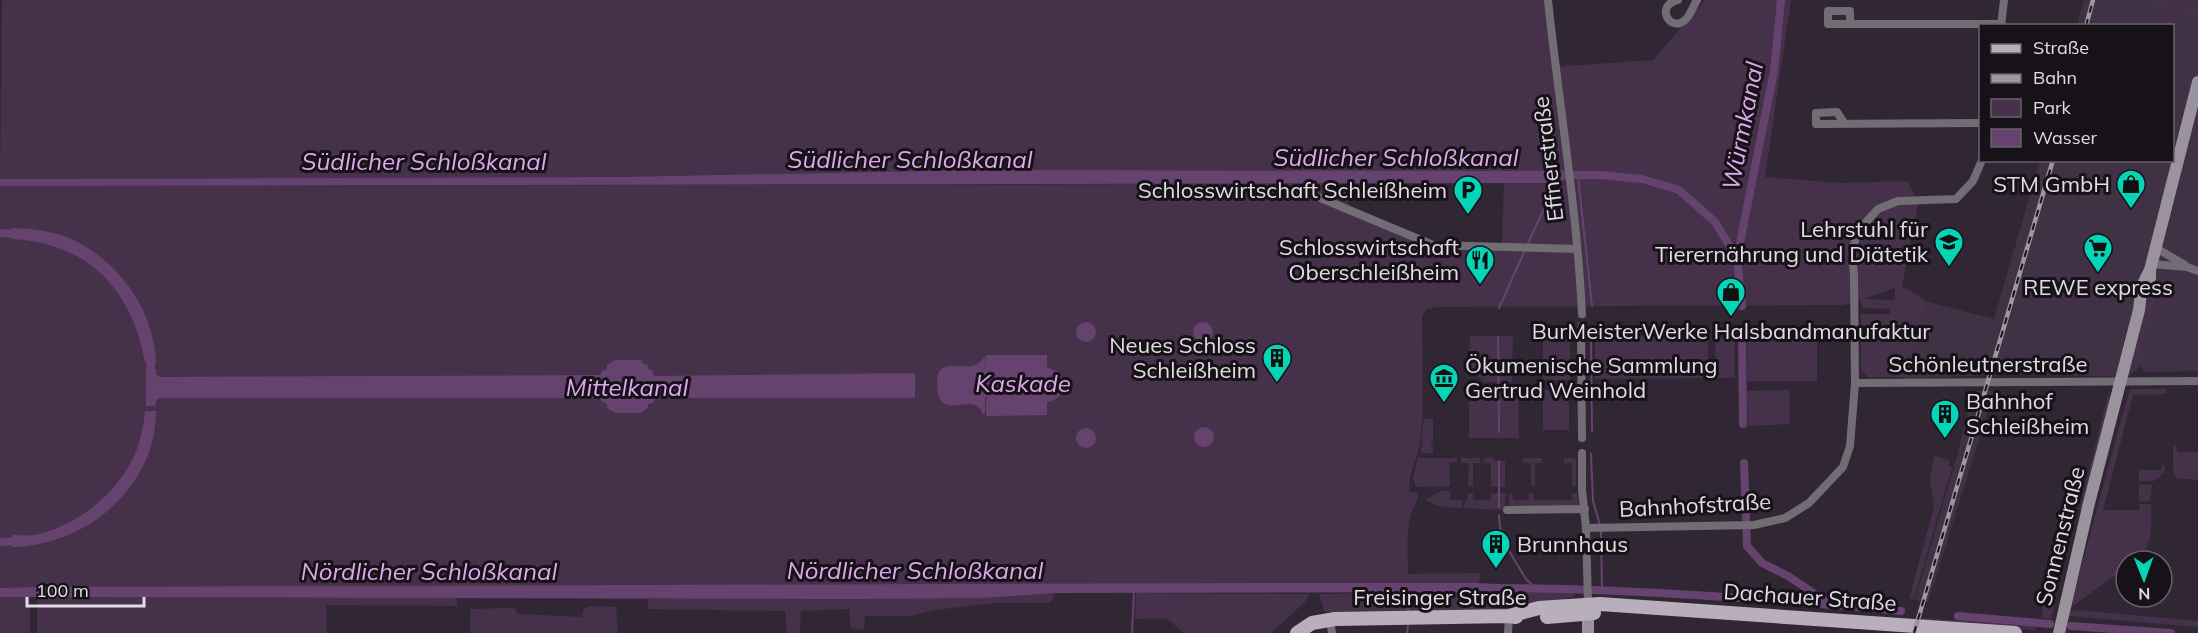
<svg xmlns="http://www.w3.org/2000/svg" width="2198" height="633" font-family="Mulish,sans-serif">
  <rect width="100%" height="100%" fill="#312734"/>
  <path fill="#403244" d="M2084,0H2198V371L2149,372L2143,371L2141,365L2128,377L2008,374L1904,379L1928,302L1994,319L2040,161L2172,160V26L2077,25Z
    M1973,391H1994L1928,602L1915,600L1955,463Z"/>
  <path fill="#45314a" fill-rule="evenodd" d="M2,0H1545L1553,67L1653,60L1705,0H1791L1765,177L1840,183L1908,181L1918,204L1902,286L1928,302L1905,377H1868L1861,370V314H1890V309L1863,308L1860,300L1843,305L1437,307L1427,309L1422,316C1422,358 1425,401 1420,443C1418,456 1406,481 1410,492L1417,493L1418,499C1404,521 1408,548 1408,574L1480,573V580L1477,583L0,588V186L1352,184L1347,207L1435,243H1502L1504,183H1561L1562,170L1506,171L971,170L619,177L0,179ZM1895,288V300L1865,299L1866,298Z
    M2135,0H2164V3L2172,6L2175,1L2174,6L2189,10L2190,5L2196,6L2198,0V16Z
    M2151,290L2158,294L2135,373L2133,361Z
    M1470,336H1513L1512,382H1484L1469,366Z
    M1708,336V378L1595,379V337Z
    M1747,336H1817V381H1747Z
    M1734,337L1735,378H1716L1715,338Z
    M1543,338H1570V380H1543Z
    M1483,387H1518L1519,438H1469V403Z
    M2132,389H2167L2166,394L2133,395L2103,510H2139L2140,504H2151C2151,529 2155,544 2134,561H2126L2124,569L2070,608L2129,391Z
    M1543,390H1569V430H1543Z
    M1789,390L1790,424L1748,426L1747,391Z
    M2109,391V405L2081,510H2079Z
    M1425,419H1433V443L1430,445L1433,448V453H1421L1423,422Z
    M2173,445H2176L2177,452H2198V480L2176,478L2173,470Z
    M1934,456L1949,460V466L1952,467L1914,599H1909L1934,507L1930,479Z
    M1418,458H1457V462L1449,463L1450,486L1416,487L1413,478Z
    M1461,458H1480V463H1473V486H1468L1469,463H1461Z
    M1484,458H1494V461H1505V487H1491V463H1483Z
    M1523,458H1542V463H1535V486H1531V463H1523Z
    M1564,458H1576V486H1572V463H1564Z
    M2162,465H2165L2164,473L2154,481H2139V470H2161Z
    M2139,484L2152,485L2150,501H2139Z
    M1442,491H1450V500H1462V508C1448,507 1437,508 1425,499Z
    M1468,493H1473V500H1491V493H1506L1505,507L1503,510L1464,508L1465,500H1468Z
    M1512,493L1513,500H1529V493H1533L1534,500H1572V493H1577L1579,506L1509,507V494Z
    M1497,588L1573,590L1574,597L1567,598V603L1511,609L1333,613L1324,611L1319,594L1497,592Z
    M1136,593L1308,594H1309L1306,601L1271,633H1184L1166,618L1135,619Z
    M1053,594V599L1049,603H994L935,610L910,616H865L864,630L852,628L850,625V609L801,611L800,633H787L785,611L648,609V599Z
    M0,597H30V633H0Z
    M37,597L457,598V606L326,605L327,633H37Z
    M2050,601L2055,603L2051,619L2041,618L2043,606Z
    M592,606L616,607L618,633H470V609L515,608L518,614L582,617L584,608Z
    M2076,610L2198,621V627L2069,616L2071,611Z
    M1923,618L2036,626L2035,630L1923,622Z"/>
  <path fill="#66436f" d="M971,170L1506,171L1563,170L1565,176L1562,183L0,186V179L619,177Z
    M12,228C28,228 43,230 58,234C112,251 155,307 156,363L145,362C132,290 89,243 12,239Z
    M1076 332a10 10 0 1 1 20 0a10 10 0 1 1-20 0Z
    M1193 332a10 10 0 1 1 20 0a10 10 0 1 1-20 0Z
    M986,355H1047V368C1069,371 1069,399 1047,402V415L986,416V399L990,397L985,398V414H983C972,387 937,429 937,380C938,358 961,370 975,365C980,363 982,359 985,356L986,372Z
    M615,360H641L643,364L648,365V369L652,370L654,376L915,373V398H655L653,403L648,404V408L641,413H615L607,408V404L602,402L600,398H160L157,399L155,406H146V368L156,369V374L160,377L600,375L602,371L607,369V365Z
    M145,411H156C156,488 85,546 12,547V535C20,535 28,536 35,535C82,525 128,485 140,439C143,430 144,420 145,411Z
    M1194 437a10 10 0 1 1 20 0a10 10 0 1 1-20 0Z
    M1076 438a10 10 0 1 1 20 0a10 10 0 1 1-20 0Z
    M1261,583H1477L1497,584V592L1059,593L981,598L850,599L0,597V588L37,587Z"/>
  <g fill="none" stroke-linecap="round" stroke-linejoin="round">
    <path stroke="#66436f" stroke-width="2" d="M1578,176L1592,306
      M1527,245L1557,182
      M1499,308L1525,250
      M1498,337L1499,432
      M1591,338L1592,431
      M1591,454L1593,501L1600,525
      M1499,461V507
      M1499,515L1501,538L1526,579L1536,588
      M1601,531L1602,589
      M1408,610V592
      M1132,633L1134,592
      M1407,633L1408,625"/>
    <path stroke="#66436f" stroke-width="8" d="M1563,175H1600L1642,179L1679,190L1715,222L1737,258L1742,306
      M0,233L23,234
      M1737,258L1774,71L1781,0
      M1742,336L1743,424
      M149,353L151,368
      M1744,463L1747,546L1762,563L1788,576L1830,604
      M0,542L22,541
      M1488,588C1626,588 1763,599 1901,611
      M1958,616L2050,624
      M2071,626L2171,633"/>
    <path stroke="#4c424e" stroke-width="8" stroke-dasharray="8 4" stroke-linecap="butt" d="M1581,330L1582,314"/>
    <path stroke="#726d74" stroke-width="8" d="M1548,0C1559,105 1577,209 1582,314
      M1678,0C1655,5 1669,32 1684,21C1690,17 1693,6 1697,0
      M1850,24V11H1828V24H2002
      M2001,26L2004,0
      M1844,123L1837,112L1816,113V124L1980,123
      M1318,197L1433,245L1577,249
      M2156,248L2185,265
      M2152,264L2187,267L2198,271
      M1581,330L1582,438
      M1855,383L2198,381
      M1582,453V490L1586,528L1588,604
      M1507,510L1585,509
      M1586,528L1754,525L1785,518L1809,503L1843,467L1850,446L1855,383L1854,276L1852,253L1857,232L1878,209L1898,201L1956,199L1973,181L1982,160
      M1330,619L1332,633
      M1508,633L1509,616"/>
    <path stroke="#9a929d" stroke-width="12" d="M2150,278V270L2198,82
      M1588,604V633
      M2059,633L2089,503L2139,310L2142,286L2150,270"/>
    <path stroke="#b9aebc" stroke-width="14" d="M1509,616L1539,608L1600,604L2015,633
      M1547,617L1594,613
      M1297,633L1312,623L1335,619L1509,616L1516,617"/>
    <g stroke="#9e96a1" stroke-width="4.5">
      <path id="rail" d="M2086,26L2093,0
        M1914,633L2053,160"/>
    </g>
    <use href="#rail" stroke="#171218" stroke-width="2" stroke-dasharray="7" stroke-linecap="butt"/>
  </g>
  <defs>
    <g id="shop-pin" transform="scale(1.5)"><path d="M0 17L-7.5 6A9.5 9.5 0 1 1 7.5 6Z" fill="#04d5b6" stroke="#171218"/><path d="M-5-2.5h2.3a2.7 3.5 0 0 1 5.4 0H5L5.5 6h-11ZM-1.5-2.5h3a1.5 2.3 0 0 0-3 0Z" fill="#111"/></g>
    <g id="parking-pin" transform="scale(1.5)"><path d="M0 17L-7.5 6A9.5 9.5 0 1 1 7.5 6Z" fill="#04d5b6" stroke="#171218"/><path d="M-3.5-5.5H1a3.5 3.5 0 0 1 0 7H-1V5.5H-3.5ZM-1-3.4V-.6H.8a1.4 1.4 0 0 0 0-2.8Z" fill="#111"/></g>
    <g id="university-pin" transform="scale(1.5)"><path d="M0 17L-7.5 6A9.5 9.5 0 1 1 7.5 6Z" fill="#04d5b6" stroke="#171218"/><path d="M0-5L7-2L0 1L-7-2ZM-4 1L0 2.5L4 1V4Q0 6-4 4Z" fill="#111"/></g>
    <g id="supermarket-pin" transform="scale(1.5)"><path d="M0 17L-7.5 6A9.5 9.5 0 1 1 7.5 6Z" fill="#04d5b6" stroke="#171218"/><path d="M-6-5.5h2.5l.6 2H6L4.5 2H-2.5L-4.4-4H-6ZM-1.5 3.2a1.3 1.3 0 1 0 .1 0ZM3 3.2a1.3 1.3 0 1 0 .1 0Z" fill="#111"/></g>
    <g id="restaurant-pin" transform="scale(1.5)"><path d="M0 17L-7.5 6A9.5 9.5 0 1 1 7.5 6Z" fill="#04d5b6" stroke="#171218"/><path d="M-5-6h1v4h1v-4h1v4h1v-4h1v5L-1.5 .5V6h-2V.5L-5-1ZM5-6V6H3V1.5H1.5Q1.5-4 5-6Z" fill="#111"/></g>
    <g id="building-pin" transform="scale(1.5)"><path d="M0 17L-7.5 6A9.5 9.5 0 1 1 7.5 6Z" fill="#04d5b6" stroke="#171218"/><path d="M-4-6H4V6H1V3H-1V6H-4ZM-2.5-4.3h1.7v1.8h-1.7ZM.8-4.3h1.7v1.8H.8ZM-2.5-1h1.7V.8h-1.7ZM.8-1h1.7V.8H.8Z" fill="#111"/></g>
    <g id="museum-pin" transform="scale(1.5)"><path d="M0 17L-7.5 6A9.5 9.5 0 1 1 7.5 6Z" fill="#04d5b6" stroke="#171218"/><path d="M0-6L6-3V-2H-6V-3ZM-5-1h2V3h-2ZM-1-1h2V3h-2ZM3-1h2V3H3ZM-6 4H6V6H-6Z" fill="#111"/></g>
  </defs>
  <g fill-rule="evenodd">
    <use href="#shop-pin" x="2131" y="184"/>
    <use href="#parking-pin" x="1468" y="190"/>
    <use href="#university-pin" x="1949" y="242"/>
    <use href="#supermarket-pin" x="2098" y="248"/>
    <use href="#restaurant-pin" x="1480" y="260"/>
    <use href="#shop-pin" x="1731" y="292"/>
    <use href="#building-pin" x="1277" y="358"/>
    <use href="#museum-pin" x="1444" y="378"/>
    <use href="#building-pin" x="1945" y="414"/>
    <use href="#building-pin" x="1496" y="544"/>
  </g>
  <g text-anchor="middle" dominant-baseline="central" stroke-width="6" stroke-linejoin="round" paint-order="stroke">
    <g font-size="22" fill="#e2dbe4" stroke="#171218">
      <text transform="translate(1548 159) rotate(-97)">Effnerstraße</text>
      <text x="1988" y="364">Schönleutnerstraße</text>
      <text transform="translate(1695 505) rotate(-3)">Bahnhofstraße</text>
      <text transform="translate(2060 536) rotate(-76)">Sonnenstraße</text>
      <text x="1440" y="597">Freisinger Straße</text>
      <text transform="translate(1810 597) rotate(4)">Dachauer Straße</text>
    </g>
    <g font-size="22" fill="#e2dbe4" stroke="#171218" text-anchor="end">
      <text x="2110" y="184">STM GmbH</text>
      <text x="1447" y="190">Schlosswirtschaft Schleißheim</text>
      <text x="1928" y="229">Lehrstuhl für<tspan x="1928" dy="25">Tierernährung und Diätetik</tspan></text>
      <text x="1459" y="247">Schlosswirtschaft<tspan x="1459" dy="25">Oberschleißheim</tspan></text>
      <text x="2098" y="287" text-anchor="middle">REWE express</text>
      <text x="1731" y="331" text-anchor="middle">BurMeisterWerke Halsbandmanufaktur</text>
      <text x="1256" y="345">Neues Schloss<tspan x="1256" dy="25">Schleißheim</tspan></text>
      <text x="1465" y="365" text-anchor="start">Ökumenische Sammlung<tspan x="1465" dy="25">Gertrud Weinhold</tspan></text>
      <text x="1966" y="401" text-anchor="start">Bahnhof<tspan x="1966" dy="25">Schleißheim</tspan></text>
      <text x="1517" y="544" text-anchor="start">Brunnhaus</text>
    </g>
    <g font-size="24" font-style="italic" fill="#dea8ed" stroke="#171218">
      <text transform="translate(1742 126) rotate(-79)">Würmkanal</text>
      <text x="1396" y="157">Südlicher Schloßkanal</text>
      <text x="910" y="159">Südlicher Schloßkanal</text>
      <text x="424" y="161">Südlicher Schloßkanal</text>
      <text x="1023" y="383">Kaskade</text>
      <text x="627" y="387">Mittelkanal</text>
      <text x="915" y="570">Nördlicher Schloßkanal</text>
      <text x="429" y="571">Nördlicher Schloßkanal</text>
    </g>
  </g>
  <rect x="1979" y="24" width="195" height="138" fill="#171218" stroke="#68626a" stroke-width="1.5"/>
  <rect x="1991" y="44" width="30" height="9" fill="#b9aebc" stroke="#68626a" stroke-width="1.5"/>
  <text x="2033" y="54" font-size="18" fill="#e2dbe4">Straße</text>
  <rect x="1991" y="74" width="30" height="9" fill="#9e96a1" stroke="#68626a" stroke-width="1.5"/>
  <text x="2033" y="84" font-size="18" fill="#e2dbe4">Bahn</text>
  <rect x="1991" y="99" width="30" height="18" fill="#45314a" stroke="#68626a" stroke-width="1.5"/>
  <text x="2033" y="114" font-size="18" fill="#e2dbe4">Park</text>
  <rect x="1991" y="129" width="30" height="18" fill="#66436f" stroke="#68626a" stroke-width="1.5"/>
  <text x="2033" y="144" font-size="18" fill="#e2dbe4">Wasser</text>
  <g transform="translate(2144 579) rotate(179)"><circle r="28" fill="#171218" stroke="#68626a" stroke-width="1.5"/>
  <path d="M0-4.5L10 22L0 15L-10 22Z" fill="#04d5b6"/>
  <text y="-9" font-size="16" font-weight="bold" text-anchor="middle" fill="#e2dbe4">N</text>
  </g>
  <path d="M27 597v9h117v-9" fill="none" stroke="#e2dbe4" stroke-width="3"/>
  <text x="36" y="597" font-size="18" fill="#e2dbe4" stroke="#171218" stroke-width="4.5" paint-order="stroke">100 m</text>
</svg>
